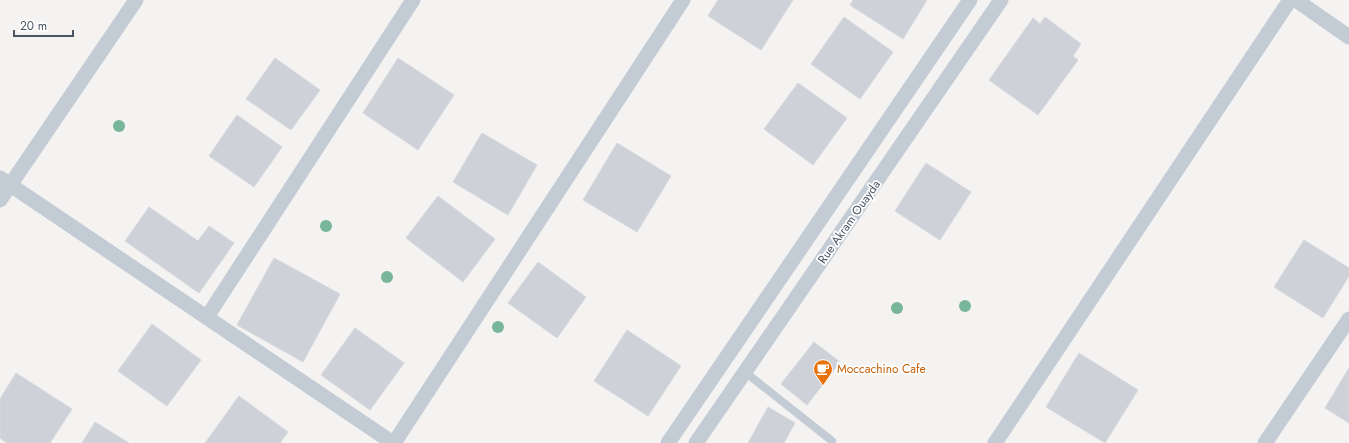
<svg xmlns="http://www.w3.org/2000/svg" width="1349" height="443" font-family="Jost,sans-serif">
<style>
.building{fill:#ced1d7;stroke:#d6d8de}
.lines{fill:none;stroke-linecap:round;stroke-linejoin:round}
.service{stroke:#c3ccd4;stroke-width:8}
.minor{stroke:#c3ccd4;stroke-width:15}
.tree{fill:#79b599}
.labels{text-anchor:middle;stroke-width:3.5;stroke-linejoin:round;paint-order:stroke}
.street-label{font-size:12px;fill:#495461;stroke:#fff}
.food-label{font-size:12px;fill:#c56008;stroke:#fff;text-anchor:start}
</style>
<rect width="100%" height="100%" fill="#f5f2f2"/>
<g class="building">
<path d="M 718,0 L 793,0 L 761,50 L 708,16 Z"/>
<path d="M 853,0 L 927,0 L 903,39 L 850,5 Z"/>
<path d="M 844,17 L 893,52 L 860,99 L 811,64 Z"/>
<path d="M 1045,17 L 1081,44 L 1073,56 L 1078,60 L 1038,115 L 989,80 L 1033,18 L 1040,24 Z"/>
<path d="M 275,58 L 320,90 L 291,130 L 246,99 Z"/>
<path d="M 398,58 L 454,95 L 418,150 L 363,113 Z"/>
<path d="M 798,83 L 847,118 L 813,165 L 764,129 Z"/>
<path d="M 237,115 L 282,147 L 254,187 L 209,156 Z"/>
<path d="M 482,133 L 537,165 L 508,215 L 453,182 Z"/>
<path d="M 617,143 L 671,176 L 637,232 L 583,200 Z"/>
<path d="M 926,163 L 971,192 L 940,240 L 895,211 Z"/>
<path d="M 438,196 L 495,239 L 463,282 L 406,238 Z"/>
<path d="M 149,207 L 198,241 L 209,226 L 234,243 L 199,293 L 125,241 Z"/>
<path d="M 1304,240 L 1349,268 L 1349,276 L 1323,318 L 1274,287 Z"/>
<path d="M 274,258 L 340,294 L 303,362 L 237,325 Z"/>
<path d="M 538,262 L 586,297 L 557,338 L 508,303 Z"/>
<path d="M 152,324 L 201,360 L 167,406 L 118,371 Z"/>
<path d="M 355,328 L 404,363 L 370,410 L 321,375 Z"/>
<path d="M 627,330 L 681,366 L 648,416 L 594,381 Z"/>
<path d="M 814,342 L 840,362 L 807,405 L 781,384 Z"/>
<path d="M 1079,353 L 1138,390 L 1105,443 L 1046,407 Z"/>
<path d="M 1349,368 L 1349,423 L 1325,408 Z"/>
<path d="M 16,373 L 72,409 L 50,443 L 7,443 L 0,438 L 0,399 Z"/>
<path d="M 239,396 L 288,432 L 280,443 L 205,443 Z"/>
<path d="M 768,407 L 795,423 L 784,443 L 748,443 Z"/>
<path d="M 95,422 L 129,443 L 82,443 Z"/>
</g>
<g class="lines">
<path class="service" d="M 745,372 L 832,441"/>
<g class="minor">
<path d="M 1296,0 L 1349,37"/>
<path d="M 0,178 L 393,443"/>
<path d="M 0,200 L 136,0"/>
<path d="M 207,317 L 413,0"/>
<path d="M 394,443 L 683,0"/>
<path d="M 668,443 L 970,0"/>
<path d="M 696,443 L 1001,0"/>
<path d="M 995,443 L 1290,0"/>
<path d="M 1265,443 L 1349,319"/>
</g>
</g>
<g class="tree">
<circle cx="119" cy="126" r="6"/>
<circle cx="326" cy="226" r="6"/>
<circle cx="387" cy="277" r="6"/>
<circle cx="965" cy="306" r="6"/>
<circle cx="897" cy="308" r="6"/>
<circle cx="498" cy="327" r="6"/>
</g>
<defs>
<g id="cafe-pin" transform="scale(1)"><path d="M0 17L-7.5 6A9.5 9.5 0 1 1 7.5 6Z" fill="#e8710a" stroke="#fff"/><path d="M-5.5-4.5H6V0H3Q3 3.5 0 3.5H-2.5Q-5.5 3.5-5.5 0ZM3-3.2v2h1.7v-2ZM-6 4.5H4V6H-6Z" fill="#fff"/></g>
</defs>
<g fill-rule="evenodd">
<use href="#cafe-pin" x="823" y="369"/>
</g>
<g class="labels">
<g class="street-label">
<text transform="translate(849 222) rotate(-55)" y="4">Rue Akram Ouayda</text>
</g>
<g class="food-label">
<text x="837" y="373">Moccachino Cafe</text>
</g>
</g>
<path d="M14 30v6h59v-6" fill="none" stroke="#495461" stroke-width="2"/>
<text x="20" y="30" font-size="12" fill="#495461" stroke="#ffffff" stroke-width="3" paint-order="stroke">20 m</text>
</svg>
